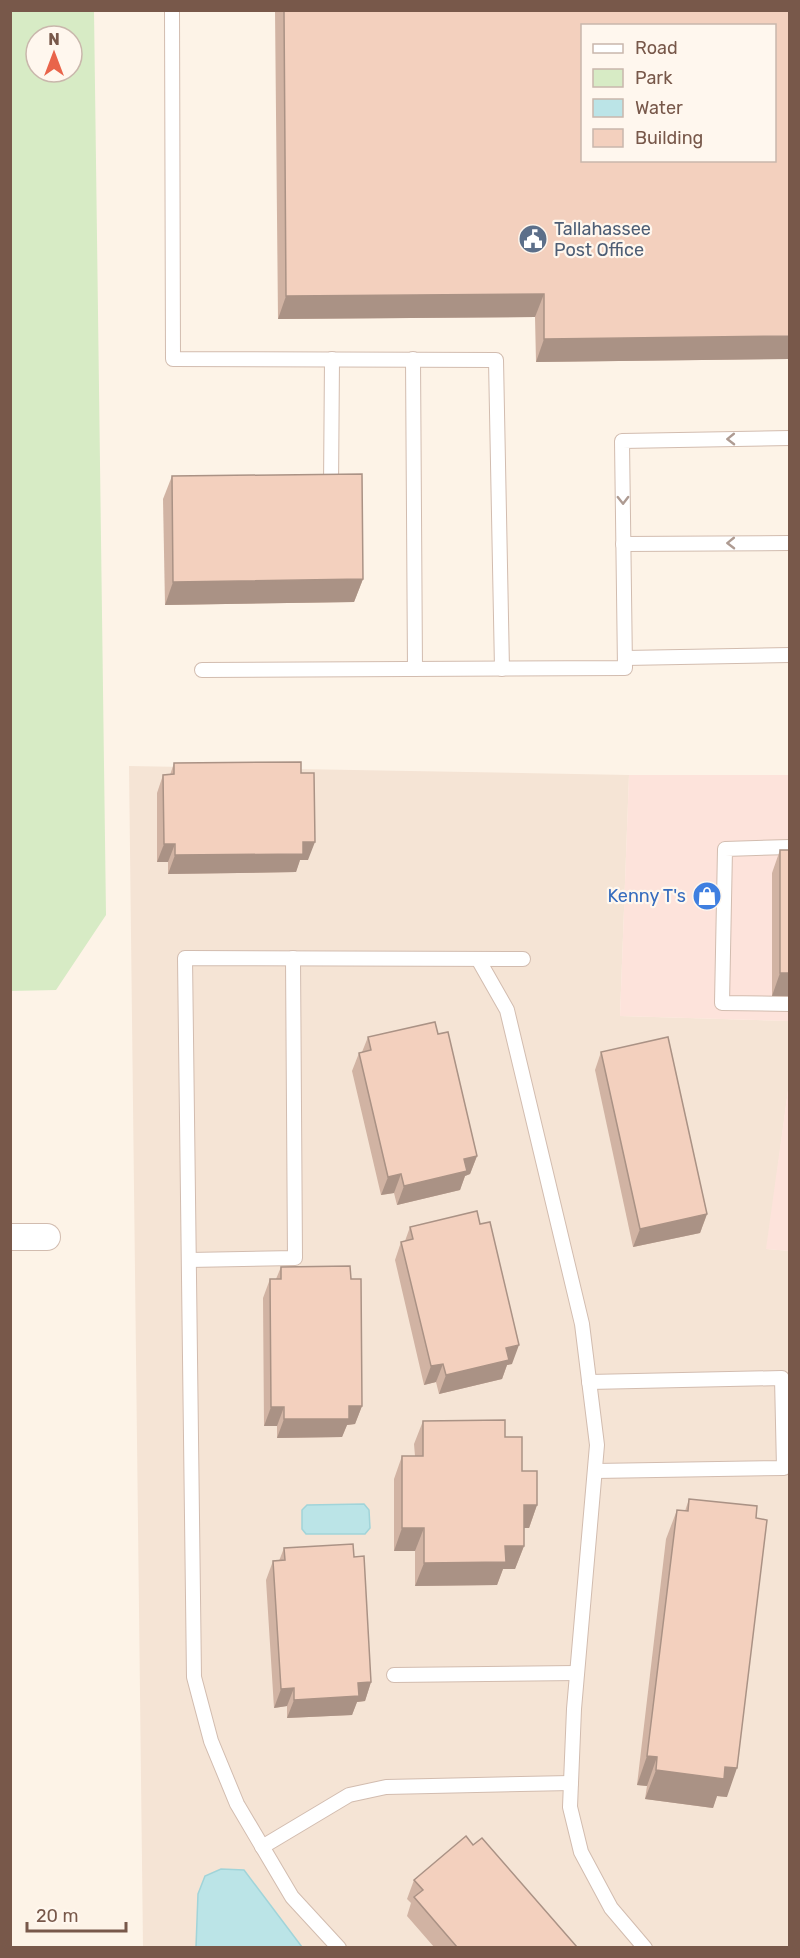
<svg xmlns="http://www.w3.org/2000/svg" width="800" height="1958" font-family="Rubik,sans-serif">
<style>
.residential{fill:#f5e4d5}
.commercial{fill:#fde3db}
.green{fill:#d7ebc5;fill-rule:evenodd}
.water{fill:#bbe4e7;stroke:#a1d4d9;stroke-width:1.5}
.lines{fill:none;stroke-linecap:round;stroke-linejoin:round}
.service-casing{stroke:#d2bcaf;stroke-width:16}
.minor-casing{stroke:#d2bcaf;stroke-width:28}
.service{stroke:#fff;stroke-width:14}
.minor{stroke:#fff;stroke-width:26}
.wall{fill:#d1b3a3}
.shaded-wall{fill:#aa9285}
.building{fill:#f3d0be;stroke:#aa9285;stroke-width:1.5;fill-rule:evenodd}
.oneway{stroke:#ae9b92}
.labels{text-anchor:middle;stroke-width:4.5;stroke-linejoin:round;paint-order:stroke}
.service-label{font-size:18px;fill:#4e5e75;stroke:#fff7ee;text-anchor:start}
.shop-label{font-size:18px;fill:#366cbe;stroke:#fff7ee;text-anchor:end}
</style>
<rect width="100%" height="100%" fill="#fdf3e7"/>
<path class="residential" d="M 129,766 L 629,775 L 620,1016 L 789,1021 L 789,1083 L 767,1249 L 790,1251 L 789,1947 L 143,1947 Z"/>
<g class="commercial">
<path d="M 629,775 L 789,775 L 789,1021 L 620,1016 Z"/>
<path d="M 789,1083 L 790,1251 L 789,1251 L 766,1249 Z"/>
</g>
<path class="green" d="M 10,11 L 94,11 L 106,915 L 56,990 L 11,991 ZM 36,36 L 72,36 L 72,72 L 36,72 Z"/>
<g class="water">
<path d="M 364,1504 L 369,1510 L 370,1528 L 365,1534 L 306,1534 L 302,1529 L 302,1510 L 307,1505 Z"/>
<path d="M 221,1869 L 244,1870 L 302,1947 L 196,1947 L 198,1894 L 205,1876 Z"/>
</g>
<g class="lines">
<g class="service-casing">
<g id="service">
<path d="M 172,10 L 173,359 L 496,360 L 502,669"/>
<path d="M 413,359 L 415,669"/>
<path d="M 331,487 L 332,359"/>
<path d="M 623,544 L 790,543"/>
<path d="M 625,658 L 790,655"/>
<path d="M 202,670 L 625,668 L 622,441 L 790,438"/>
<path d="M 790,847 L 725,849 L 722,1003 L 790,1004"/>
<path d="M 478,959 L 507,1010 L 582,1324 L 597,1445 L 574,1709 L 570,1807 L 581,1852 L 611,1908 L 645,1948"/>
<path d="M 189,1260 L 295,1258 L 293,958"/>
<path d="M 589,1382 L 782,1378 L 784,1468 L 595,1471"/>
<path d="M 394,1675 L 577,1673"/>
<path d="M 262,1847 L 349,1795 L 386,1787 L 571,1783"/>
<path d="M 339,1948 L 292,1897 L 237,1804 L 211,1741 L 194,1677 L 185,958 L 523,959"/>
</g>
</g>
<g class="minor-casing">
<path id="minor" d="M 10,1237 L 47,1237"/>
</g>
<use href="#service" class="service"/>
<use href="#minor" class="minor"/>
</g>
<g class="wall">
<path d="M 275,10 L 789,10 L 789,359 L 536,362 L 535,317 L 278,319 Z"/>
<path d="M 172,476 L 363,579 L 354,602 L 165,605 L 163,499 Z"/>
<path d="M 174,763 L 301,773 L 308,860 L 300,860 L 296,872 L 168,874 L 168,862 L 157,862 L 157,793 L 163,775 L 170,775 Z"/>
<path d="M 780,850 L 789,996 L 772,996 L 772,873 Z"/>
<path d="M 438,1034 L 477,1156 L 470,1174 L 465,1176 L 460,1190 L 397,1205 L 394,1193 L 381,1195 L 352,1071 L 359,1053 L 362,1052 L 368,1037 Z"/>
<path d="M 601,1052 L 707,1214 L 700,1233 L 633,1247 L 595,1070 Z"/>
<path d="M 410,1227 L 512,1364 L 507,1365 L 502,1379 L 439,1394 L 436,1382 L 424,1385 L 395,1260 L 401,1242 L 405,1241 Z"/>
<path d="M 281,1267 L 351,1279 L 362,1406 L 355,1424 L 347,1425 L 342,1437 L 277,1438 L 277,1426 L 264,1426 L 263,1298 L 270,1279 L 276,1279 Z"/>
<path d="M 423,1421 L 505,1437 L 522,1471 L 537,1505 L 529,1528 L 524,1528 L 524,1546 L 515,1569 L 503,1569 L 497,1585 L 415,1586 L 415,1551 L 394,1551 L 394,1479 L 402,1456 L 415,1456 L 414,1444 Z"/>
<path d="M 689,1499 L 727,1797 L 717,1796 L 713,1808 L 645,1799 L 647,1786 L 637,1785 L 666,1539 L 677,1510 L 685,1511 Z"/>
<path d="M 284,1548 L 354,1557 L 371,1682 L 365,1701 L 357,1702 L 352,1715 L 287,1718 L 287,1706 L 274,1708 L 266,1580 L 273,1561 L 279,1561 Z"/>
<path d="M 473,1845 L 577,1947 L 434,1947 L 407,1916 L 411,1903 L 407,1899 L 414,1880 Z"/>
</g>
<g class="shaded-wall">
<path d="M 544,294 L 535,317 L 278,319 L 286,296 Z"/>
<path d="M 789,336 L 789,359 L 536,362 L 544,339 Z"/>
<path d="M 363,579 L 354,602 L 165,605 L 173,582 Z"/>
<path d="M 303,842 L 315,842 L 308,860 L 300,860 L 296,872 L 168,874 L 175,855 Z"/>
<path d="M 164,844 L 175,844 L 168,862 L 157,862 Z"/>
<path d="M 780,973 L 789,973 L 789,996 L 772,996 Z"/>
<path d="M 477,1156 L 470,1174 L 465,1176 L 460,1190 L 397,1205 L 404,1186 L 464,1159 Z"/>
<path d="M 401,1174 L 394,1193 L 381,1195 L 388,1177 Z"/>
<path d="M 707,1214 L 700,1233 L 633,1247 L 640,1229 Z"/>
<path d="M 519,1345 L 512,1364 L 507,1365 L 502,1379 L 439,1394 L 446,1375 L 506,1348 Z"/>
<path d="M 443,1364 L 436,1382 L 424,1385 L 431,1366 Z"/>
<path d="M 349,1406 L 362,1406 L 355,1424 L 347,1425 L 342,1437 L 277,1438 L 284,1419 Z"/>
<path d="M 271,1407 L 284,1407 L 277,1426 L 264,1426 Z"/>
<path d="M 524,1505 L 537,1505 L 529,1528 L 515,1528 Z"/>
<path d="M 402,1528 L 424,1528 L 415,1551 L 394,1551 Z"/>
<path d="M 505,1546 L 524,1546 L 515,1569 L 503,1569 L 497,1585 L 415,1586 L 424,1563 Z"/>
<path d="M 371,1682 L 365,1701 L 357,1702 L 352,1715 L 287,1718 L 294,1700 L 358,1683 Z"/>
<path d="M 294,1688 L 287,1706 L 274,1708 L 281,1689 Z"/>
<path d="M 647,1756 L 657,1757 L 647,1786 L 637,1785 Z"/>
<path d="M 725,1767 L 737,1768 L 727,1797 L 717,1796 L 713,1808 L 645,1799 L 656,1770 Z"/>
</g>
<g class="building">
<path d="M 284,10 L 789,10 L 789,336 L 544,339 L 544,294 L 286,296 ZM 582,26 L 774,26 L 774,160 L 582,160 Z"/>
<path d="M 362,474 L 363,579 L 173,582 L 172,476 Z"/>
<path d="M 301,762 L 301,773 L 314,773 L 315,842 L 303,842 L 303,854 L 175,855 L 175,844 L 164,844 L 163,775 L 174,774 L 174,763 Z"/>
<rect x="780" y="850" width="9" height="123"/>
<path d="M 435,1022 L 438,1034 L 448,1032 L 477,1156 L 464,1159 L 467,1171 L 404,1186 L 401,1174 L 388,1177 L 359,1053 L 371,1050 L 368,1037 Z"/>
<path d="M 668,1037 L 707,1214 L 640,1229 L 601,1052 Z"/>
<path d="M 477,1211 L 480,1224 L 490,1222 L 519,1345 L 506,1348 L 509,1360 L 446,1375 L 443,1364 L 431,1366 L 401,1242 L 413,1239 L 410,1227 Z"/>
<path d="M 350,1266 L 351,1279 L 361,1279 L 362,1406 L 349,1406 L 349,1419 L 284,1419 L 284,1407 L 271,1407 L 270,1279 L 281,1279 L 281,1267 Z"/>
<path d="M 505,1420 L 505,1437 L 522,1437 L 522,1471 L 537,1471 L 537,1505 L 524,1505 L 524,1546 L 505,1546 L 506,1562 L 424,1563 L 424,1528 L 402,1528 L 402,1456 L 423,1456 L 423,1421 Z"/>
<path d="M 689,1499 L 757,1506 L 756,1518 L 767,1520 L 737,1768 L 725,1767 L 724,1779 L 656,1770 L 657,1757 L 647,1756 L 677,1510 L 688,1511 Z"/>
<path d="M 353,1544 L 354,1557 L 364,1556 L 371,1682 L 358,1683 L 359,1696 L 294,1700 L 294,1688 L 281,1689 L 273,1561 L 285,1560 L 284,1548 Z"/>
<path d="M 466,1836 L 473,1845 L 482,1838 L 577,1947 L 457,1947 L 414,1897 L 423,1890 L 414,1880 Z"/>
</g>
<defs><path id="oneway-chevron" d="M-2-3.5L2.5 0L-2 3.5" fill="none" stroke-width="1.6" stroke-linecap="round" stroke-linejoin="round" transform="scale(1.5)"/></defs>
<g class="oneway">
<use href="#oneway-chevron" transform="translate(731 439) rotate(179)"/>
<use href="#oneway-chevron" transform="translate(623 500) rotate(89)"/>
<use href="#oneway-chevron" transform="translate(731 543) rotate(179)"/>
</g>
<defs>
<g id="civic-disc" transform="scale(1.5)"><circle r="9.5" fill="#5c6f8a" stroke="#fff7ee"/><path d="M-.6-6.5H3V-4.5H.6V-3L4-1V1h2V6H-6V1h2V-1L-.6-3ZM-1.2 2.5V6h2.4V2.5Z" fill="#fff"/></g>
<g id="shop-disc" transform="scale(1.5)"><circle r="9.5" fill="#3f7fe0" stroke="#fff7ee"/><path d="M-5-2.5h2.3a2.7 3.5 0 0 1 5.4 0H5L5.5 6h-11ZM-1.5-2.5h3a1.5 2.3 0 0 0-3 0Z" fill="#fff"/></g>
</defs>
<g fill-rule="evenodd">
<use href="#civic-disc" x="533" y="239"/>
<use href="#shop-disc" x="707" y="896"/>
</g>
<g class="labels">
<g class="service-label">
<text x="554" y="235">Tallahassee<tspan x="554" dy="21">Post Office</tspan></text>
</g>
<g class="shop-label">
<text x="686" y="902">Kenny T's</text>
</g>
</g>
<rect width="800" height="1958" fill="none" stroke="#78584a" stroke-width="24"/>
<rect x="581" y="24" width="195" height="138" fill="#fff7ee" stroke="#c9b7ac" stroke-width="1.5"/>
<rect x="593" y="44" width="30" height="9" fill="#ffffff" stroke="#c9b7ac" stroke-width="1.5"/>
<text x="635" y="54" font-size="18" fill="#78584a">Road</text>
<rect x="593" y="69" width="30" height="18" fill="#d7ebc5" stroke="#c9b7ac" stroke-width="1.5"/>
<text x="635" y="84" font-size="18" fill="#78584a">Park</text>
<rect x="593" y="99" width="30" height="18" fill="#bbe4e7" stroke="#c9b7ac" stroke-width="1.5"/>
<text x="635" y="114" font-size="18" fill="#78584a">Water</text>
<rect x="593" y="129" width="30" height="18" fill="#f3d0be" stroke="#c9b7ac" stroke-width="1.5"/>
<text x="635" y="144" font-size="18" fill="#78584a">Building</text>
<g transform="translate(54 54)"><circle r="28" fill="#fff7ee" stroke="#c9b7ac" stroke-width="1.5"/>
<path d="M0-4.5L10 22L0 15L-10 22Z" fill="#e9644a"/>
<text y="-9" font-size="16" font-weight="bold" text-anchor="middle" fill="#78584a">N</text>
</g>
<path d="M27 1922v9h99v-9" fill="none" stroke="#78584a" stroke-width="3"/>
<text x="36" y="1922" font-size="18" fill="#78584a" stroke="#fff7ee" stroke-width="4.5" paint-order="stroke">20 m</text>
</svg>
